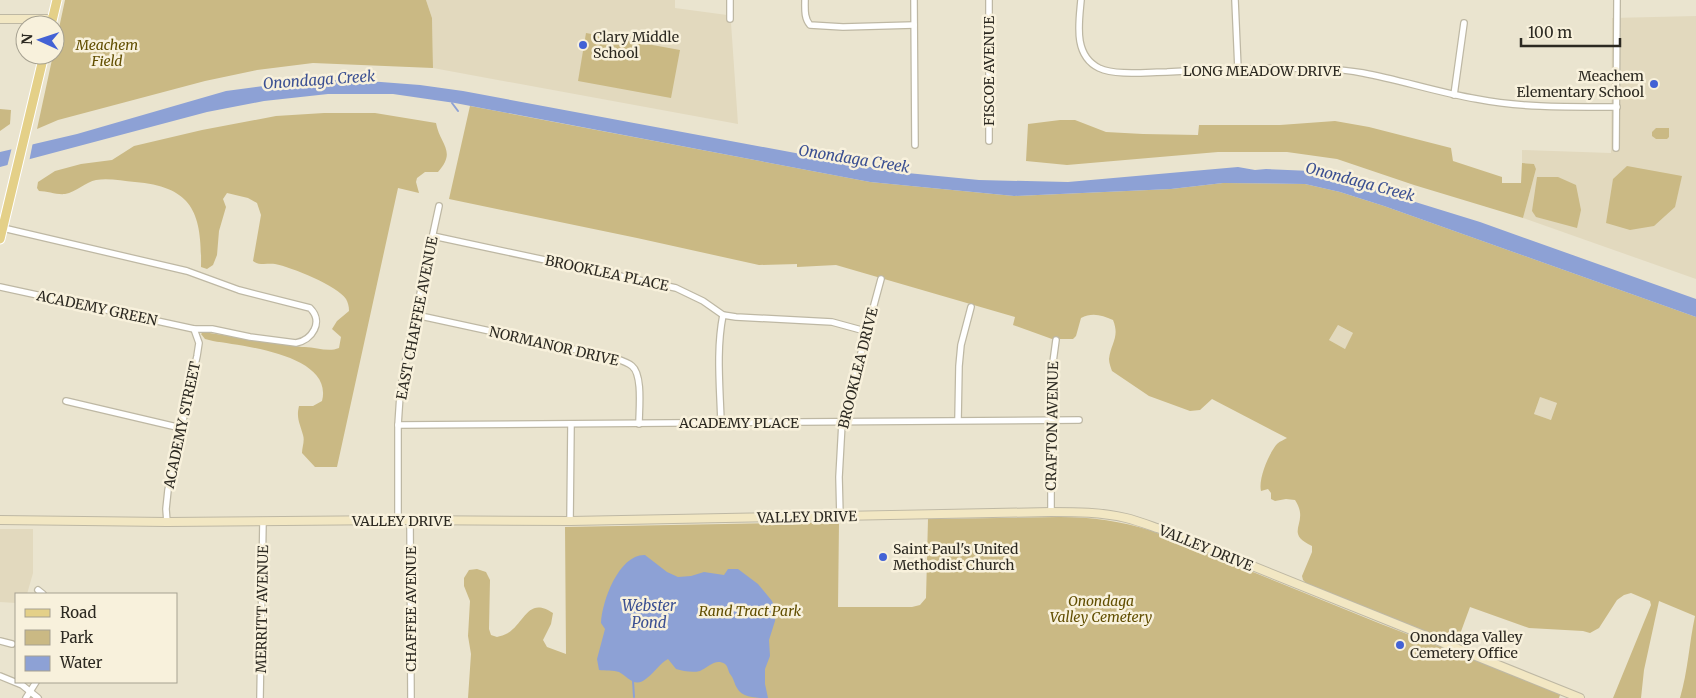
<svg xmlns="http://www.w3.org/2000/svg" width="1696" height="698" font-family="Merriweather,serif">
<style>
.built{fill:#e2d9be}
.green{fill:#cab984;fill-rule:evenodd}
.water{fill:#8da1d5}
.pier{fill:#eae4cf}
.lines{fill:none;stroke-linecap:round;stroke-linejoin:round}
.stream{stroke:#8da1d5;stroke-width:2}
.street-casing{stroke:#beb8a4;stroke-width:8}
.secondary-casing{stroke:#beb8a4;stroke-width:10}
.primary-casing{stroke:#fff;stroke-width:11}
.street{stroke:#fff;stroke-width:5.5}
.secondary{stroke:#f2e7c3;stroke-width:8}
.primary{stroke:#e4d088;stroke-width:9}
.poi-dot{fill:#4362d5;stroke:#f8f1dc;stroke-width:2}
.labels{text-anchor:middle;stroke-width:5;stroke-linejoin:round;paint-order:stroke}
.poi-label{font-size:14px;fill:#2c2921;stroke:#f8f1dc;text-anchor:start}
.park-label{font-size:14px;font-style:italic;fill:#614e00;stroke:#f8f1dc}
.street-label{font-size:14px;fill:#2c2921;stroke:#f8f1dc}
.water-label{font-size:15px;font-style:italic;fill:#3b5092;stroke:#f8f1dc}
</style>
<rect width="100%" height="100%" fill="#eae4cf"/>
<g class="built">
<path d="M 426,0 L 675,0 L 675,8 L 727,15 L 731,23 L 738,124 L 433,68 L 432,18 Z"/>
<path d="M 1696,16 L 1696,279 L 1523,218 L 1536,169 L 1534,164 L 1522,163 L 1522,150 L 1611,153 L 1612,18 Z"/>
<path d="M 1338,325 L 1354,334 L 1345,349 L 1329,340 Z"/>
<path d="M 1540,397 L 1557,403 L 1551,420 L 1534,414 Z"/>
<path d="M 0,529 L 33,529 L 33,573 L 27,594 L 16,594 L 16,603 L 0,602 Z"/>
</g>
<g class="green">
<path d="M 65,0 L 426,0 L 432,18 L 433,68 L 313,63 L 257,70 L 205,81 L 58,120 L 37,129 L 53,55 L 55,55 L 55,47 Z"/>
<path d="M 586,33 L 680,50 L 671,98 L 578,81 Z"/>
<path d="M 470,106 L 870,182 L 1014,196 L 1171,189 L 1223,183 L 1305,184 L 1340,192 L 1384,206 L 1696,317 L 1696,698 L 1680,698 C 1688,671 1689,644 1695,616 L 1659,601 L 1644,670 L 1641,698 L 1613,698 L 1651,605 L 1650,601 L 1631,593 L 1624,595 L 1617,600 L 1599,628 L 1590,633 L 1583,631 L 1529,628 L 1470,607 L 1456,645 L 1308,585 L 1303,580 L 1302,576 L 1312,552 L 1312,546 C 1282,532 1311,524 1295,500 L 1286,499 L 1275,501 L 1271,499 L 1271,493 L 1268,489 L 1261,491 C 1258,479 1269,453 1277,444 C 1280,441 1284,440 1287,438 L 1212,399 L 1200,410 L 1190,411 L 1149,396 L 1112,371 C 1111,368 1109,363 1109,359 C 1111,343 1120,337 1113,320 C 1102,315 1092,312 1081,318 L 1076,336 L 1073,339 L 1052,339 L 1013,325 L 1015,317 L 836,265 L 797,267 L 797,264 L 759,265 L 637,238 L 449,199 ZM 1338,325 L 1353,333 L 1345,349 L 1329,340 ZM 1540,397 L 1557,403 L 1551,420 L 1534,414 Z"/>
<path d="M 0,109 L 11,110 L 10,124 L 0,131 Z"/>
<path d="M 324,113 L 375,113 L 436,123 C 440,145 457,151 438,172 L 425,172 L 417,178 L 416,182 L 419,193 L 398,188 L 337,467 L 315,467 L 302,453 C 302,447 305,441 303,435 C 300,424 296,418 299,406 L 313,406 L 322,401 C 334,355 243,346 213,341 L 205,339 L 201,334 L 203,332 L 302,347 C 315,346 327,353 339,348 L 341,337 L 332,329 L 337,321 L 349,311 C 349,306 348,303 346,299 C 338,286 291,267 275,264 C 267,263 260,266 253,261 L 261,215 L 257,203 L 248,198 L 227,193 L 223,199 L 226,207 L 219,231 L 217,255 L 213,265 L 207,269 L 201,267 C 202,213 193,187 135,182 C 122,181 109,178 96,180 C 86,182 76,192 65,194 C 57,195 47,191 39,191 L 37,188 L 38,182 L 55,171 L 81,164 L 112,160 L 134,146 L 202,130 L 276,116 Z"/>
<path d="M 1060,120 L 1075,120 L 1106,132 L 1143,134 L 1198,135 L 1199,125 L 1280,125 L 1335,121 L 1369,127 L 1451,148 L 1453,161 L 1502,177 L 1502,183 L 1521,183 L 1522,163 L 1534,164 L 1536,169 L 1523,218 L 1414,185 L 1337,159 L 1287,152 L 1218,152 L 1067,165 L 1026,161 L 1028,124 Z"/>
<path d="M 1656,128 L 1669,128 L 1669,137 L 1667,139 L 1656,139 L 1652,136 L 1652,132 Z"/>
<path d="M 1627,166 L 1682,176 L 1675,207 L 1654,226 L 1630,230 L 1606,223 L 1613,179 Z"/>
<path d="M 1537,177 L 1558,177 L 1576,185 L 1581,210 L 1577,228 L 1536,217 L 1532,211 Z"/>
<path d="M 1060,517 C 1092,517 1121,521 1152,531 L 1381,624 L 1542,686 L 1560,695 L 1559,698 L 468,698 L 471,654 L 468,636 L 470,601 L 464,586 L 464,578 L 469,570 L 477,569 L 486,572 L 490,580 L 489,629 L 491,635 L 497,637 C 500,636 505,635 508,633 C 525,622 528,596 553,613 L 551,624 L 543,640 L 547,647 L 566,654 L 565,527 L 839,522 L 838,607 L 912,607 L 920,605 L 926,598 L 928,519 Z"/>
</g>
<g class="water">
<path d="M 321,80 L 355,80 L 420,85 L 463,91 L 897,172 L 979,180 L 1068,182 L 1238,167 L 1255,170 L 1266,169 L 1311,171 L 1344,180 L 1480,222 L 1696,299 L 1696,317 L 1384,206 L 1340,192 L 1305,184 L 1223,183 L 1171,189 L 1014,196 L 870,182 L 455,103 L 393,94 L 328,94 L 264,101 L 207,112 L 0,167 L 0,152 L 77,134 L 226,91 L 286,83 Z"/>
<path d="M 645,555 L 667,572 L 678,577 L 691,576 L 704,572 L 724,575 L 728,569 L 738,569 L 758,584 L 772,601 L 776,611 L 775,621 L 769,640 L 770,656 L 765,669 L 765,684 L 768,698 C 757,698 742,698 737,688 C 734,683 734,679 730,674 C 728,671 728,666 725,664 C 715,658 708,668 700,671 C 692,673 683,671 676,669 L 668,659 C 659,664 655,672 647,678 C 635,689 628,677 619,672 C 614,670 605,671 599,670 L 597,659 L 605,629 L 601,623 C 602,601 619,554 645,555 Z"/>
</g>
<path class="pier" d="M 33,142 L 29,162 L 7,167 L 12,147 Z"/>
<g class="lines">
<g class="stream">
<path d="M 452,103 L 458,111"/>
<path d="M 633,681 L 634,697"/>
</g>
<g class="street-casing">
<g id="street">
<path d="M 805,0 C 805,9 804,18 810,25 L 843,27 L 914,25"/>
<path d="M 914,0 L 915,145"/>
<path d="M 989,0 L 989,141"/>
<path d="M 1081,0 C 1079,23 1073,55 1099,68 C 1116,76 1148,72 1167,72 C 1204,70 1242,69 1280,68 C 1308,68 1336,68 1363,73 C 1401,80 1439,93 1477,99 C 1523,108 1570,107 1617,107"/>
<path d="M 1235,0 L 1238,69"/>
<path d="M 730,19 L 730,0"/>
<path d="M 1454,95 L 1464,23"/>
<path d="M 1616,148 L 1617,0"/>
<path d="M 433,236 L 676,288 L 703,301 L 723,315 L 736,317 L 832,322 L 865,331"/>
<path d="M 0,287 L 194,329 L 212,329 L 250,337 L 296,343 C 312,340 324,322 310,308 L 239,290 L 187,271 L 3,228"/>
<path d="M 416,315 L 614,358 C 620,360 627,362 632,366 C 643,375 639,410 639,424"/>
<path d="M 66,401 L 181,428"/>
<path d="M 958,420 L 959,366 L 961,345 L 971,307"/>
<path d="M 721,423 C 720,387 716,350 723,315"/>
<path d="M 398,425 L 1079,420"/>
<path d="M 1051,512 L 1051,377 L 1056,340"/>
<path d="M 840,517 L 839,477 L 842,423 L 881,279"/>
<path d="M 398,520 L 398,425 L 400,395 L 404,368 L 439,206"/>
<path d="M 410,520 L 411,698"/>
<path d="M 570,521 L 571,425"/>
<path d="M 167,522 L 166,509 L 168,490 L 197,356 L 199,343 L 194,329"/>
<path d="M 38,590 L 43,594"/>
<path d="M 0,641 L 12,644"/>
<path d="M 0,676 L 22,685 L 38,698"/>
<path d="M 26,698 L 36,682"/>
<path d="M 260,698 L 263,521"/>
</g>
</g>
<g class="secondary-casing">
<g id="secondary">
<path d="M 0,19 L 52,19"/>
<path d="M 0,520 L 167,522 L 398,520 L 570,521 L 1051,512 C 1076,512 1101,512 1126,518 C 1138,521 1151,526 1163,530 L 1580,698"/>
</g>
</g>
<g class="primary-casing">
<g id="primary">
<path d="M 51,25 L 57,0"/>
<path d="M 0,239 L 44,55"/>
</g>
</g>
<use href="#street" class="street"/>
<use href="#secondary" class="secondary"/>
<use href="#primary" class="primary"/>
</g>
<g class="poi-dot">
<circle cx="583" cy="45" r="5"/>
<circle cx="1654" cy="84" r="5"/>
<circle cx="883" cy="557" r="5"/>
<circle cx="1400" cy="645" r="5"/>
</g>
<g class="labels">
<g class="poi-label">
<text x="593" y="42">Clary Middle<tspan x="593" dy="16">School</tspan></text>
<text x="1644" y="81" text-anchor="end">Meachem<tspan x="1644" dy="16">Elementary School</tspan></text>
<text x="893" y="554">Saint Paul's United<tspan x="893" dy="16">Methodist Church</tspan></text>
<text x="1410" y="642">Onondaga Valley<tspan x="1410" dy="16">Cemetery Office</tspan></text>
</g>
<g class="park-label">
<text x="107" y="50">Meachem<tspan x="107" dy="16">Field</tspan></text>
<text x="1101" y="606">Onondaga<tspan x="1101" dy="16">Valley Cemetery</tspan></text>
<text x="750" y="616">Rand Tract Park</text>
</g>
<g class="street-label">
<text transform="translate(989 71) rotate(-90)" y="5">FISCOE AVENUE</text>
<text x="1262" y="76">LONG MEADOW DRIVE</text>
<text transform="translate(607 273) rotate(12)" y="5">BROOKLEA PLACE</text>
<text transform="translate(97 308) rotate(12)" y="5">ACADEMY GREEN</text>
<text transform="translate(417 318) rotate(-79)" y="5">EAST CHAFFEE AVENUE</text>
<text transform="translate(554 346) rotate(13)" y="5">NORMANOR DRIVE</text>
<text transform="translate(858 368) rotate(-76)" y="5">BROOKLEA DRIVE</text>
<text x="739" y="428">ACADEMY PLACE</text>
<text transform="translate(182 425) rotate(-78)" y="5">ACADEMY STREET</text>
<text transform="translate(1052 426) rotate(-89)" y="5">CRAFTON AVENUE</text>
<text transform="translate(807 517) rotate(-1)" y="5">VALLEY DRIVE</text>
<text x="402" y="526">VALLEY DRIVE</text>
<text transform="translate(1206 548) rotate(22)" y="5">VALLEY DRIVE</text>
<text transform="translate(262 609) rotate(-89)" y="5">MERRITT AVENUE</text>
<text transform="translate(411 609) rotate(-90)" y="5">CHAFFEE AVENUE</text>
</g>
<g class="water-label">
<text transform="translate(319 80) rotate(-4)" y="5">Onondaga Creek</text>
<text transform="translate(854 159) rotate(9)" y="5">Onondaga Creek</text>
<text transform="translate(1360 182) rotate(15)" y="5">Onondaga Creek</text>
<text x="649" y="611">Webster<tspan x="649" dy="17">Pond</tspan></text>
</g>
</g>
<rect x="15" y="593" width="162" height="90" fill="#f8f1dc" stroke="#a6a191"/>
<rect x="25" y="609" width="25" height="8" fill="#e4d088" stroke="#a6a191"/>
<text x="60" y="618" font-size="15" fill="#2c2921">Road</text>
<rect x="25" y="630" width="25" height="15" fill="#cab984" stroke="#a6a191"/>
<text x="60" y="643" font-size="15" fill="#2c2921">Park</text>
<rect x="25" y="656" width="25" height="15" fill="#8da1d5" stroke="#a6a191"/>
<text x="60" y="668" font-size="15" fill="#2c2921">Water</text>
<g transform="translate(40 40) rotate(273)"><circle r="24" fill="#f8f1dc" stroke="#a6a191"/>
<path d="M0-4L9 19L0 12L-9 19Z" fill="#4362d5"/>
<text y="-8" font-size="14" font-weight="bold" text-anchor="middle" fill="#2c2921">N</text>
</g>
<path d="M1521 38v8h99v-8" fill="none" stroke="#2c2921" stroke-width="2.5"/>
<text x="1528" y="38" font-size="15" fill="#2c2921" stroke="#f8f1dc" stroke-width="4" paint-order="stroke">100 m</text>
</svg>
